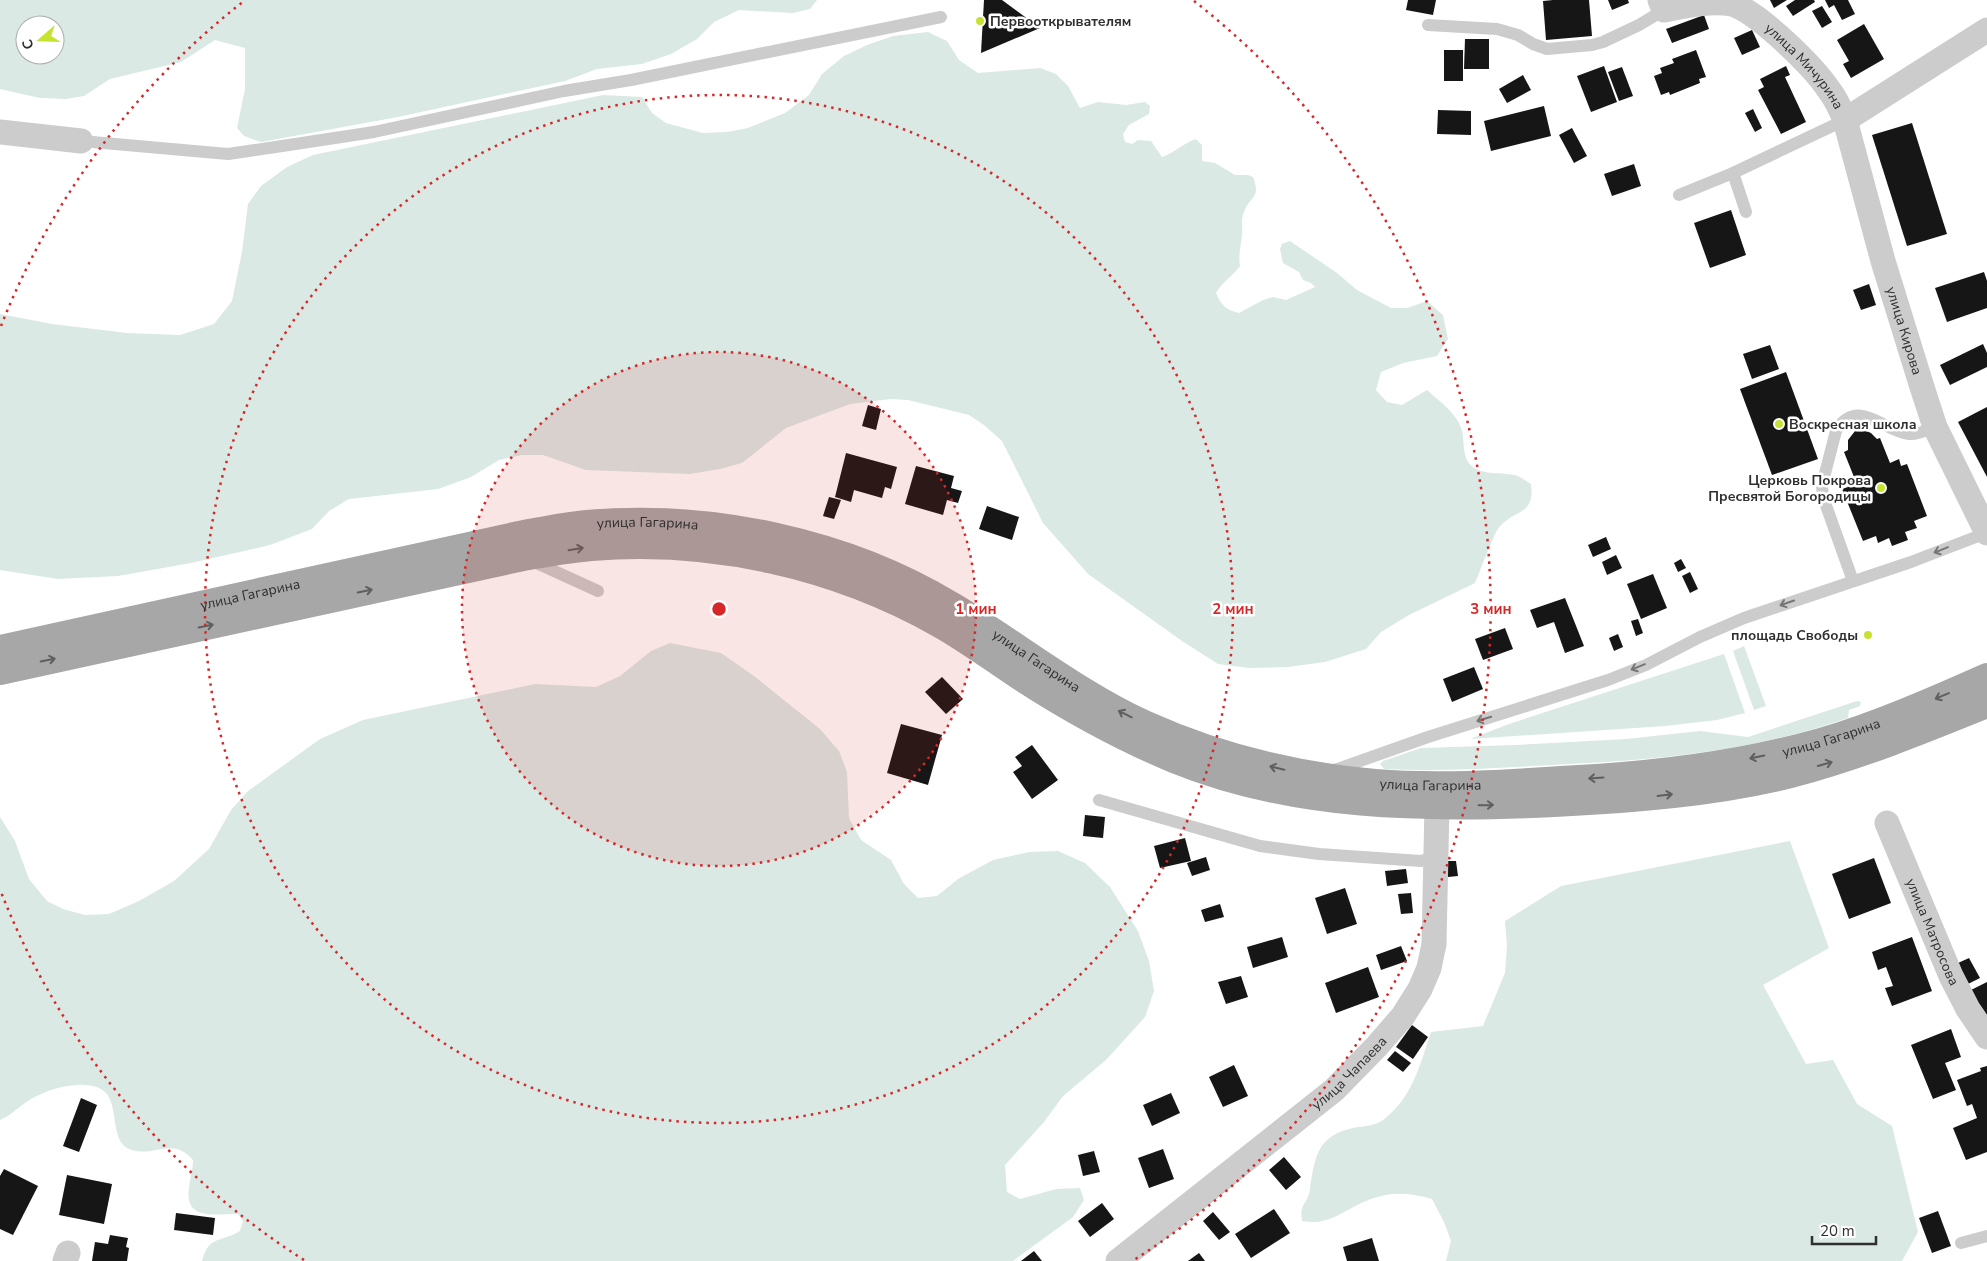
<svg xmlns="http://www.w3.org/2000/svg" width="1987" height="1261" font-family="'Nunito Sans',sans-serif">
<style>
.green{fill:#dae9e4;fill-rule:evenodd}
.building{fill:#161616}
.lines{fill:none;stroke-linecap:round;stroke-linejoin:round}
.service{stroke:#ccc;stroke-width:12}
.minor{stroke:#ccc;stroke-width:25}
.primary{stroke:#a7a7a7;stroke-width:28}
.oneway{stroke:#5f5f5f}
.oneway2{stroke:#767676}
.ring{fill:none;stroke:#d62828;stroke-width:2.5;stroke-dasharray:2.5 5}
.poi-dot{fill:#c8e234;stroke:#fff;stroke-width:2}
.labels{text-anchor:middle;stroke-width:5;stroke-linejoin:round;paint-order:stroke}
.poi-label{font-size:14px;font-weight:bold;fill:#2f2f2f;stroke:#fff;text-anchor:start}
.street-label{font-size:14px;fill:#2f2f2f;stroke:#fff}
.centre{fill:#d62828;stroke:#fff;stroke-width:2.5}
.ring-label{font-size:15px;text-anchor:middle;font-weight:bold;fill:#d62828;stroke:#fff;stroke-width:5;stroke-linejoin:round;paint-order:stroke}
</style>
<rect width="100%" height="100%" fill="#fff"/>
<g class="green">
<path d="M 0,0 L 817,0 L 810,9 L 793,13 L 739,10 L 714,22 L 697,39 L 671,54 L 642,64 L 597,69 L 565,81 L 398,117 L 261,142 L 244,136 L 237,128 L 245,89 L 245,48 L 215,40 L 181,62 L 110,79 L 84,96 L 66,99 L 40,98 L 0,89 ZM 25,25 L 55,25 L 55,55 L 25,55 Z"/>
<path d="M 928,32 L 947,41 L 959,60 L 978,73 L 1040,68 L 1056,74 L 1068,86 L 1080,108 L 1098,102 L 1126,105 L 1145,102 L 1150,106 L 1149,114 L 1129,125 L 1123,134 L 1125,142 L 1132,144 L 1138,140 L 1151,141 L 1162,157 C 1175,153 1183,143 1196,139 L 1202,145 L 1202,161 L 1215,163 L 1235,175 L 1248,175 L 1253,177 C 1262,200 1248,196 1243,215 C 1241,221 1243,229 1242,235 C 1241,246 1238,255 1240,266 C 1232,277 1222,282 1216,293 C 1221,305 1226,310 1239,313 L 1263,300 L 1273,297 L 1286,300 L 1315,287 L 1311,283 L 1303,280 L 1299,272 L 1283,263 L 1280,249 L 1282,244 L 1290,241 L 1337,273 L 1357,290 L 1391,308 L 1407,308 L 1427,301 L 1443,315 L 1448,339 L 1437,356 L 1403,363 L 1381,372 L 1376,390 L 1387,402 L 1402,405 L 1427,390 C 1439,401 1458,414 1462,431 C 1465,444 1461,461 1476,469 C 1487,475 1502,472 1514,475 C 1520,476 1526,481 1531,484 C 1535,515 1516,509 1500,526 C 1494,532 1480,572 1475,583 L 1409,615 L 1381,632 L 1366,649 L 1325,662 L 1288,667 L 1249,668 L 1218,664 L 1182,641 L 1088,574 L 1043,523 L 1002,441 L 984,425 L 969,415 L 908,400 L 891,399 L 850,404 L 786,428 L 742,463 L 720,469 L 690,474 L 586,470 L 543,455 L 522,455 L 499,460 L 471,477 L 438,489 L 349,499 L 329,511 L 312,529 L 270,545 L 191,563 L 118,576 L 58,579 L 0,570 L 0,314 L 52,324 L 127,333 L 180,335 L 214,324 L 232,301 L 242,252 L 248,204 L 261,186 L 287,167 L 313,155 L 603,95 L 642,97 L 652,113 L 666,123 L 703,133 L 727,132 L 748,128 L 785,113 L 809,95 L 822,74 L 844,56 L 867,45 L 893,36 Z"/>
<path d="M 670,643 L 721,653 L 754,676 L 820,729 L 839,751 L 847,772 L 849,818 L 861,840 L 891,860 L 904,884 L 918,898 L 937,896 L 958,879 L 993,860 L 1029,852 L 1058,851 L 1085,863 L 1110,887 L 1138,931 L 1149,961 L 1154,991 L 1145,1017 L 1106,1060 L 1063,1096 L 1044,1122 L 1005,1165 L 1007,1192 L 1020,1199 L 1056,1189 L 1080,1188 L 1084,1200 L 1073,1217 L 1013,1261 L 202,1261 C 209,1235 220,1243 240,1231 L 243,1221 L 238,1214 C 215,1214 184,1221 189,1188 C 190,1178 193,1169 193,1160 C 172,1135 153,1159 129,1149 C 108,1140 121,1100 101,1089 C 81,1078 42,1090 25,1103 C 16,1109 10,1116 0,1120 L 0,817 L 15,841 L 29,879 L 47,901 L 63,909 L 85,915 L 109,914 L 139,901 L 174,881 L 209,849 L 231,810 L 248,791 L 320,739 L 363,720 L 535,684 L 596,687 L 620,676 L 651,651 Z"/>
<path d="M 1744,646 L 1766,706 L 1754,710 L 1733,651 Z"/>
<path d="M 1724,654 L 1745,713 L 1717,720 L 1665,726 L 1470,739 L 1509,724 Z"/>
<path d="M 1857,701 L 1861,702 L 1860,706 L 1849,710 L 1848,718 C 1752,752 1652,760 1552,765 C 1496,768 1440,772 1384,769 L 1380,764 L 1383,761 L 1421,748 L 1515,745 L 1626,739 L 1700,731 L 1748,737 Z"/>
<path d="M 1790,841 L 1829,948 L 1763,985 L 1806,1064 L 1833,1060 L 1857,1104 L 1892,1126 L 1918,1232 L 1902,1261 L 1446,1261 L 1451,1241 L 1444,1222 L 1432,1199 C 1411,1193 1392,1191 1371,1199 C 1347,1207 1330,1227 1302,1221 C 1299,1202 1308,1205 1310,1189 C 1315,1154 1318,1134 1358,1127 C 1374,1125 1379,1125 1391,1113 C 1414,1092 1421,1061 1431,1032 L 1483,1026 L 1505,973 L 1507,946 L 1505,921 L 1561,886 Z"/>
</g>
<g class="building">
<path d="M 984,0 L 1002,0 L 1040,28 L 981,53 Z"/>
<path d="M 1408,0 L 1436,0 L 1433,15 L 1406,10 Z"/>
<path d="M 1553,0 L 1589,0 L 1592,36 L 1546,40 L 1543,1 Z"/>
<path d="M 1608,0 L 1628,0 L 1629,3 L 1612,10 Z"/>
<path d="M 1770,0 L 1787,0 L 1774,8 Z"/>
<path d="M 1795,0 L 1814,0 L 1815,2 L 1793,16 L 1786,6 Z"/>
<path d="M 1825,0 L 1848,0 L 1855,14 L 1842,20 L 1834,5 L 1829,8 Z"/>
<path d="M 1822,6 L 1832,22 L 1822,28 L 1812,11 Z"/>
<path d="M 1704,15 L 1709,29 L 1672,43 L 1666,29 Z"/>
<path d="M 1864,24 L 1884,59 L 1851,78 L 1843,64 L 1849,61 L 1837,40 Z"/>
<path d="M 1752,30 L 1760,47 L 1742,55 L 1734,38 Z"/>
<path d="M 1465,39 L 1489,39 L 1489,69 L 1464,69 Z"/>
<rect x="1444" y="50" width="19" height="31"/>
<path d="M 1696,50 L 1706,77 L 1699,79 L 1700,83 L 1670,95 L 1669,92 L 1661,95 L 1654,76 L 1662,73 L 1660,68 L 1674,63 L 1672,59 Z"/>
<path d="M 1604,66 L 1617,102 L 1591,112 L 1577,76 Z"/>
<path d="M 1786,66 L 1790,75 L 1785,77 L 1806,122 L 1781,134 L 1758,90 L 1764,87 L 1760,79 Z"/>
<path d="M 1622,67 L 1633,96 L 1619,101 L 1608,72 Z"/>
<path d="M 1523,75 L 1531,90 L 1507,103 L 1499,89 Z"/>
<path d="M 1544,106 L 1551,136 L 1491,151 L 1484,121 Z"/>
<path d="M 1753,109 L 1762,128 L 1755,132 L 1745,113 Z"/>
<path d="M 1438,110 L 1471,111 L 1471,135 L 1437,134 Z"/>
<path d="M 1912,123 L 1947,234 L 1907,246 L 1872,135 Z"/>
<path d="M 1572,128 L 1587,156 L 1574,163 L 1559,135 Z"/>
<path d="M 1634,164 L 1641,186 L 1612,196 L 1604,174 Z"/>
<path d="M 1731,210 L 1746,255 L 1710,268 L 1694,223 Z"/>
<path d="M 1984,272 L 1987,281 L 1987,308 L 1947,322 L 1935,288 Z"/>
<path d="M 1869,284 L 1876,305 L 1861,310 L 1853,290 Z"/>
<path d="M 1983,344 L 1987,353 L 1987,367 L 1950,385 L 1940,365 Z"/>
<path d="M 1770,345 L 1779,369 L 1752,379 L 1743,354 Z"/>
<path d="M 1786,372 L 1818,459 L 1772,475 L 1740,389 Z"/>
<path d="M 868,405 L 881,409 L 876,430 L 862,426 Z"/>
<path d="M 1987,407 L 1987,477 L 1958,422 Z"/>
<path d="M 1864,430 L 1871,433 L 1877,439 L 1880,438 L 1890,463 L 1899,459 L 1901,466 L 1907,464 L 1927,516 L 1914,521 L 1917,528 L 1905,532 L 1908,540 L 1892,546 L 1889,538 L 1878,543 L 1876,536 L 1863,541 L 1842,489 L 1848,487 L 1845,480 L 1854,477 L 1844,452 L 1848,450 L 1848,440 L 1855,431 Z"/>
<path d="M 846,453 L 897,467 L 891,489 L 885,487 L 882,498 L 854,490 L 851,502 L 835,497 Z"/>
<path d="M 916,466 L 954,476 L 951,488 L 962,491 L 958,503 L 947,500 L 943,515 L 905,504 Z"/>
<path d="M 829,497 L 841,500 L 834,519 L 823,516 Z"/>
<path d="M 987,506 L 1019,517 L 1012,540 L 979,529 Z"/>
<path d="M 1606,537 L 1611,549 L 1593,557 L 1588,545 Z"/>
<path d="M 1616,555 L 1622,568 L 1607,575 L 1602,562 Z"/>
<path d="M 1681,559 L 1686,568 L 1678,572 L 1674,563 Z"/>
<path d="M 1690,572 L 1698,589 L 1690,593 L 1682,576 Z"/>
<path d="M 1653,574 L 1667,608 L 1641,619 L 1627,584 Z"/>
<path d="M 1565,598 L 1584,646 L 1565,653 L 1554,622 L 1537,628 L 1530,610 Z"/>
<path d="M 1638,619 L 1643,633 L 1636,636 L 1631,621 Z"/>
<path d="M 1505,628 L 1513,649 L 1483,660 L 1475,639 Z"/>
<path d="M 1618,634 L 1623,647 L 1614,651 L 1609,638 Z"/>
<path d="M 1474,667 L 1483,689 L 1452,702 L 1443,679 Z"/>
<path d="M 942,677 L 963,699 L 946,714 L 925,692 Z"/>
<path d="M 901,724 L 942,735 L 928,785 L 887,773 Z"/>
<path d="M 1032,745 L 1058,780 L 1032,799 L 1013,772 L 1022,766 L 1015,757 Z"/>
<path d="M 1085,815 L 1105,817 L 1103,838 L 1083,836 Z"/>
<path d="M 1185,838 L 1191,861 L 1160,868 L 1154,846 Z"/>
<path d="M 1206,857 L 1210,870 L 1192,876 L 1187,863 Z"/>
<path d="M 1874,858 L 1891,903 L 1849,919 L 1832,874 Z"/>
<path d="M 1447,861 L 1456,861 L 1458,876 L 1448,877 Z"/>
<path d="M 1406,869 L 1408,883 L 1387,886 L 1385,871 Z"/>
<path d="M 1345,888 L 1357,924 L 1327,934 L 1315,898 Z"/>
<path d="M 1411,893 L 1413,913 L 1401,914 L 1398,894 Z"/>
<path d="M 1220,904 L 1224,917 L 1205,922 L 1201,910 Z"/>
<path d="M 1282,937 L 1288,957 L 1253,968 L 1247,947 Z"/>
<path d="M 1912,937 L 1932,991 L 1892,1006 L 1885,988 L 1893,986 L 1886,967 L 1878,970 L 1872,952 Z"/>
<path d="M 1401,946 L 1407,961 L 1381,970 L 1376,955 Z"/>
<path d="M 1969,958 L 1980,978 L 1968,984 L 1958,963 Z"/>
<path d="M 1368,967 L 1379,997 L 1336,1013 L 1325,983 Z"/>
<path d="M 1241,976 L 1248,997 L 1226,1004 L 1218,982 Z"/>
<path d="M 1987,982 L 1987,1022 L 1971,990 Z"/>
<path d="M 1412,1025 L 1428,1037 L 1413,1059 L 1396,1047 Z"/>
<path d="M 1951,1029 L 1961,1057 L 1945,1063 L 1956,1090 L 1933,1099 L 1911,1045 Z"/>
<path d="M 1395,1051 L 1411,1063 L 1403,1072 L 1387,1060 Z"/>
<path d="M 1234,1065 L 1248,1096 L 1223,1107 L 1209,1077 Z"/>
<path d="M 1987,1066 L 1987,1152 L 1966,1160 L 1953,1128 L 1977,1118 L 1972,1104 L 1967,1106 L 1957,1080 L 1981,1071 L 1980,1068 Z"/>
<path d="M 1171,1093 L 1180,1113 L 1152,1126 L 1143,1105 Z"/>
<path d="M 81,1098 L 97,1105 L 79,1152 L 63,1146 Z"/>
<path d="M 1163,1149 L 1174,1179 L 1149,1188 L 1138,1158 Z"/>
<path d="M 1094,1151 L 1100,1172 L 1083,1176 L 1078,1155 Z"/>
<path d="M 1284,1157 L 1301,1177 L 1286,1190 L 1269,1170 Z"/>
<path d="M 4,1169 L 38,1186 L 13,1235 L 0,1229 L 0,1176 Z"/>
<path d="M 67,1175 L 112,1184 L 104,1224 L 59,1215 Z"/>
<path d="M 1102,1203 L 1114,1219 L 1090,1237 L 1078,1221 Z"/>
<path d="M 1274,1209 L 1290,1233 L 1251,1258 L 1235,1234 Z"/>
<path d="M 1938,1211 L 1951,1246 L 1932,1253 L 1919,1218 Z"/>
<path d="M 1213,1212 L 1230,1232 L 1219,1240 L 1203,1221 Z"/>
<path d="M 176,1213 L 215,1218 L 213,1235 L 174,1230 Z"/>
<path d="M 110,1235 L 128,1238 L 126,1247 L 129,1248 L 127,1261 L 92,1261 L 95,1242 L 108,1244 Z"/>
<path d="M 1372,1238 L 1379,1261 L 1347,1261 L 1343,1247 Z"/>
<path d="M 1034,1251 L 1042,1261 L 1021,1261 Z"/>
<path d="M 1199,1253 L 1205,1261 L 1188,1261 Z"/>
</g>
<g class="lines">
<g class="service">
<path d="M 1428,25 L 1497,29 L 1518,35 L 1533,44 L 1547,49 L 1592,45 L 1603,42 L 1639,25 L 1664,10"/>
<path d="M 81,141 L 228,154 L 269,148 L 374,132 L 564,91 L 631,80 L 941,17"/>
<path d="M 1733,173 L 1746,212"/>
<path d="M 1679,195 L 1733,173 L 1845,120"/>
<path d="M 530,560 L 598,591"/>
<path d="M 1853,581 L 1823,497 L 1822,485 L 1836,431 C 1857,396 1883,431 1909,434 C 1918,435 1927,430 1935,427"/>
<path d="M 1329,772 L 1428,737 L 1608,680 L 1646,665 L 1700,637 L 1744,618 L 1911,562 L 1986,533"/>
<path d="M 1099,800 L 1260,846 L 1319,854 L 1421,861 L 1428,859 L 1437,852"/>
<path d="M 1961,1243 L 1987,1236"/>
</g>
<g class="minor">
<path id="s1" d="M 1660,0 L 1664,10 C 1685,6 1711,0 1732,4 C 1759,13 1813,66 1829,90 C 1836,99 1841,110 1845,120 L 1987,30"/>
<path id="s2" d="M 1845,120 L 1883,261 L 1922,387 L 1935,427 L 1987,533"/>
<path d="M 0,132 L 81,141"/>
<path id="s3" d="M 1887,823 L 1951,976 L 1968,1009 L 1987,1037"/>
<path d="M 65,1261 L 68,1253"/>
<path id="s4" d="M 1118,1261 L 1334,1090 L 1377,1046 L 1403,1016 L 1420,989 L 1429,968 L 1434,944 L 1437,806"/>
</g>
<g class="primary">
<path id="s5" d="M 0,649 L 519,535 C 541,531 564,526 587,524 C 710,513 847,542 952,606 C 1016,644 1075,692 1144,724 C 1217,757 1295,776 1375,783 C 1437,788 1499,784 1561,780 C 1648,776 1736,766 1821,742 C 1878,725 1933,701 1987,677"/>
<path d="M 0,671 L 523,557 C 545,553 569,549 591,547 C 711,537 836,565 940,624 C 967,639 992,658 1018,675 C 1067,707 1119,736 1174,759 C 1294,808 1426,809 1554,803 C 1633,799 1714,793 1791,774 C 1859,756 1923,730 1987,704"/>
</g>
</g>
<defs><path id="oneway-shaft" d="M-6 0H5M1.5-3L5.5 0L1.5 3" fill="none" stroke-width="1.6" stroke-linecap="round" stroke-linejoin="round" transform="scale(1.25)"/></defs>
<g class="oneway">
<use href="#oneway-shaft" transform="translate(576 549) rotate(-9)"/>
<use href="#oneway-shaft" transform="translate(365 591) rotate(-12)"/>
<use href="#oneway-shaft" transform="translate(206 626) rotate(-12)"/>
<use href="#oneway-shaft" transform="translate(48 660) rotate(-12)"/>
<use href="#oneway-shaft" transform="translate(1942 696) rotate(157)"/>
<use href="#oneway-shaft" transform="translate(1125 714) rotate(-153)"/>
<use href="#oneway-shaft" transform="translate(1757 757) rotate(168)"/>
<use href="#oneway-shaft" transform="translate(1825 764) rotate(-16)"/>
<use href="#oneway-shaft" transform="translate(1277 768) rotate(-167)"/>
<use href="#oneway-shaft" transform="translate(1596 778) rotate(176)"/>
<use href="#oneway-shaft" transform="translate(1665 795) rotate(-7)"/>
<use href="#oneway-shaft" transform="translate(1486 805) rotate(-1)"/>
</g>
<g class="oneway2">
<use href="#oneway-shaft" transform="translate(1941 550) rotate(158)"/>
<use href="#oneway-shaft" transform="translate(1787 603) rotate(161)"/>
<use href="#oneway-shaft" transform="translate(1638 667) rotate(158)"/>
<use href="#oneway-shaft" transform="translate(1484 719) rotate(163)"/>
</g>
<circle cx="719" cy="609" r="257" fill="#d62828" fill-opacity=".12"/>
<g class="ring">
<circle cx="719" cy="609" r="257"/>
<circle cx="719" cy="609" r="514"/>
<path d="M304 1260A772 772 0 0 1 1 892M1 326A772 772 0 0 1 244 1M1194 1A772 772 0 0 1 1134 1260"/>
</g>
<g class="poi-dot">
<circle cx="980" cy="21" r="5"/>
<circle cx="1779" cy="424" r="5"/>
<circle cx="1881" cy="488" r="5"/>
<circle cx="1868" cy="635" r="5"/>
</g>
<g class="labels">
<g class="poi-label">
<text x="990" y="26">Первооткрывателям</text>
<text x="1789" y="429">Воскресная школа</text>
<text x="1871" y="485" text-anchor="end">Церковь Покрова<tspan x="1871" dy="16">Пресвятой Богородицы</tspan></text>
<text x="1858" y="640" text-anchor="end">площадь Свободы</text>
</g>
<g class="street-label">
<text dy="5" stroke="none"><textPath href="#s1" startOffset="176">улица Мичурина</textPath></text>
<text dy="5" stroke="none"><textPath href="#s2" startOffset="219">улица Кирова</textPath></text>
<text dy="5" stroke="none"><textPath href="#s5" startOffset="661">улица Гагарина</textPath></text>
<text dy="5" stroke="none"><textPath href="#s5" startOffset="256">улица Гагарина</textPath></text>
<text dy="5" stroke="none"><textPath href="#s5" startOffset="1081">улица Гагарина</textPath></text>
<text dy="5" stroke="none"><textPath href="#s5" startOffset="1906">улица Гагарина</textPath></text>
<text dy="5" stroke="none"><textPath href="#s5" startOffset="1501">улица Гагарина</textPath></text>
<text dy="5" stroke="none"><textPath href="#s3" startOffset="118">улица Матросова</textPath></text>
<text dy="5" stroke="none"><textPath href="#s4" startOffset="298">улица Чапаева</textPath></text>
</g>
</g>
<circle cx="719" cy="609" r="8" class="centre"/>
<g class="ring-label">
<text x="976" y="614">1 мин</text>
<text x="1233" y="614">2 мин</text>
<text x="1491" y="614">3 мин</text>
</g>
<g transform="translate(40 40) rotate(250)"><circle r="24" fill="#ffffff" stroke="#acacac"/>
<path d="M0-4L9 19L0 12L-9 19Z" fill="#c8e234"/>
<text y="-8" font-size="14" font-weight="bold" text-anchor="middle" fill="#2f2f2f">С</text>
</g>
<path d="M1812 1236v8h64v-8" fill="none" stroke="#2f2f2f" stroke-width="2.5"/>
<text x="1820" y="1236" font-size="15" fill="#2f2f2f" stroke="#ffffff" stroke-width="4" paint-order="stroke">20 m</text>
</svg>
